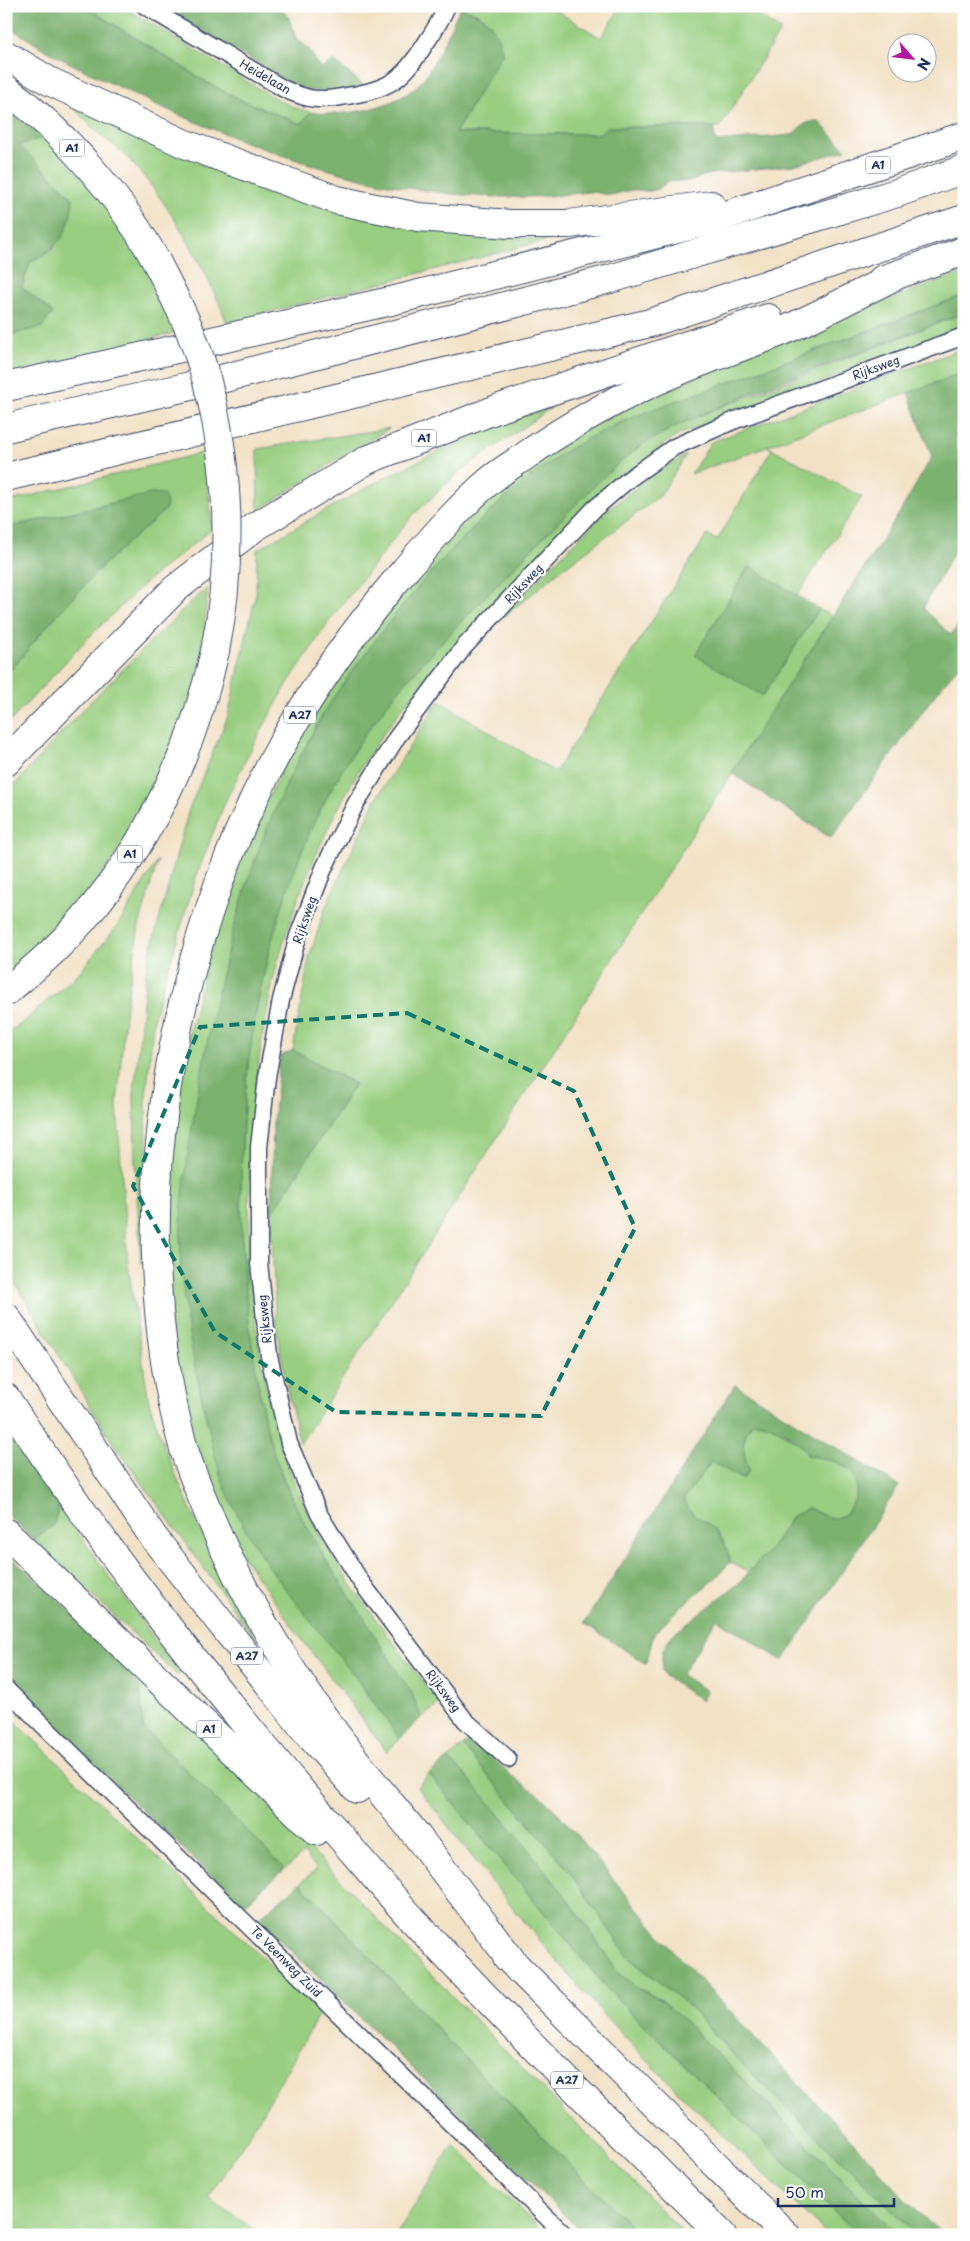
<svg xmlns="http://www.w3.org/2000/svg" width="970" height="2241" font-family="'Playpen Sans',sans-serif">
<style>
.green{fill:#98ce80;stroke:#5a7e6f}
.forest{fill:#7ab16e;stroke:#4a7066}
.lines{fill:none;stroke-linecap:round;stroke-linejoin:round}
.minor-casing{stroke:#3b4a6d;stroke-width:19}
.motorway-casing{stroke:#3b4a6d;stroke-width:30}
.minor{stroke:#fff;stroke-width:16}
.motorway{stroke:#fff;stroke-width:28}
.motorway-bridge-casing{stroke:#3b4a6d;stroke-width:30;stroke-linecap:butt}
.motorway-bridge{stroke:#fff;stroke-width:28}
.marked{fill:none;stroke:#0f766e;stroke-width:4;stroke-dasharray:10 6;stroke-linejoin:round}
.labels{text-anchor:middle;stroke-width:4.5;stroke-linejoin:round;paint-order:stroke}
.shield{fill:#fff;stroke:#5f6d8e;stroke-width:1}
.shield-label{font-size:11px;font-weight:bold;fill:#1b2f5e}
.street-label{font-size:12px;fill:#1b2f5e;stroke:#fff}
</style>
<rect width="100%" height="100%" fill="#fff"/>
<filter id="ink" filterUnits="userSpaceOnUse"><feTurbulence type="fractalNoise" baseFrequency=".02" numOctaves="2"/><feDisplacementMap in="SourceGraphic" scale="10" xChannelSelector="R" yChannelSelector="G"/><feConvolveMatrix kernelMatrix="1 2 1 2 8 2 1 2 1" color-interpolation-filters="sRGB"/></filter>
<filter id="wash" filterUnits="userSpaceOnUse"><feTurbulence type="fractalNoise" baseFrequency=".0096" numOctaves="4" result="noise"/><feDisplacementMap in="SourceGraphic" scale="20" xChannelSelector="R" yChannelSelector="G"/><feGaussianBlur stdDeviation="1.12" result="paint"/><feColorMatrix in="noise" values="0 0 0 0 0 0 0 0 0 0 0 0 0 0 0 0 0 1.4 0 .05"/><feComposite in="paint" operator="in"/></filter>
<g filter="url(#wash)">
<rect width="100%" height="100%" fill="#f2e1c5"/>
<g class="green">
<path d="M 84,6 L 122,6 L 273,97 L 295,108 L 311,112 L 301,124 L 241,100 L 208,83 Z"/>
<path d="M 461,6 L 549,6 L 601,38 L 621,6 L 743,6 L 781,30 L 720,127 L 607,127 L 599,134 L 455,133 L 502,54 C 494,26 490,15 460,8 Z"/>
<path d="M 70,104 L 265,193 L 414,229 L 548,240 L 227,323 C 205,265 165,195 121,151 C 114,144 104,139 97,132 C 88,123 79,114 70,104 Z"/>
<path d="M 45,137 L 125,225 L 177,332 L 6,376 L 6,336 L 30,262 L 53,249 L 73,198 L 19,145 Z"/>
<path d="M 964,272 L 964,295 L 616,424 L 558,457 L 525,481 L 483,518 L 435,568 L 389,622 L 352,671 L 319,720 L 294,769 L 227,957 L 204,1061 L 189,1148 L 181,1230 L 181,1263 L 185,1303 L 202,1401 L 221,1477 L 233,1505 L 267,1563 L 353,1674 L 400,1739 L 387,1752 L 294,1629 L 223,1528 L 201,1480 L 170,1348 L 170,1109 L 227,882 L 323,685 L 520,457 L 770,343 Z"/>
<path d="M 964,313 L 964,329 L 680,434 C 615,476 569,527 516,582 C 457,645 396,705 353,781 C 321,838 294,902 277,965 C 239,1117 236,1328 292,1476 C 324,1560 387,1632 440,1704 L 421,1718 C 412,1692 401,1680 388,1658 C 347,1590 297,1527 273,1450 C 262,1413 256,1375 251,1337 C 226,1157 245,927 342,770 C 359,742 379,713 399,688 C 431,648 470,613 505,577 C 548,533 589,485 638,448 C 660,431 687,421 713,410 Z"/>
<path d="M 964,348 L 964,372 L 767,446 L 862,497 L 797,596 L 749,567 L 763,696 L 819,609 L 833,616 L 300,1444 L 286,1382 L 276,1326 L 271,1215 L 355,1084 L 293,1050 L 309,958 L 325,908 L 376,799 L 439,701 L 555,772 L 707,535 L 717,540 L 772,449 L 767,446 L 691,474 L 711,442 Z"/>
<path d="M 552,407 L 458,473 L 412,516 L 330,620 L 288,683 L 253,745 L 225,802 L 196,877 L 154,1016 L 146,1098 L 149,1263 L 141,1263 L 135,1162 L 134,1093 L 147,964 L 189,809 L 228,716 L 256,593 L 257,550 C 352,494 446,440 552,407 Z"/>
<path d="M 390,428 L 344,455 L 258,511 L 257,449 Z"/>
<path d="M 205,452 L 212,529 L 145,583 L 86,640 L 6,726 L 6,676 L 46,627 L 102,566 L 160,514 L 124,500 L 6,528 L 6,502 Z"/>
<path d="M 686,455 L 660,496 L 557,573 L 486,632 L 601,516 L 647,478 Z"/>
<path d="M 208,588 L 202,651 L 188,716 L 129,837 L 70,918 L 6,978 L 6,794 L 84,708 L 190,603 Z"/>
<path d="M 158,860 L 139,926 L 126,1005 L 117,1105 L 128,1265 L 149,1402 L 163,1444 L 184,1495 L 216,1564 L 258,1643 L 108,1436 L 6,1268 L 6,1032 L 17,1027 L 78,974 L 118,925 Z"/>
<path d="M 753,1422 L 765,1422 L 803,1446 L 807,1455 C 823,1459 843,1460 853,1474 C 863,1488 851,1517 834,1518 C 826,1518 815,1511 808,1508 L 791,1517 L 777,1541 L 749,1573 L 730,1562 C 727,1549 723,1536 712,1527 C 699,1515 691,1518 684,1499 L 711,1461 L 743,1479 L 749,1471 C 742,1449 740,1442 753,1422 Z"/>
<path d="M 59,1506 L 179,1674 L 178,1676 L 33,1539 L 53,1526 Z"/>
<path d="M 139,1675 L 192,1725 L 387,1929 L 685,2235 L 639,2235 L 480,2074 L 300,1883 L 317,1869 L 304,1853 L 285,1869 L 142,1727 Z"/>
<path d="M 6,1713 L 320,2013 L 251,2132 L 208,2198 L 262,2235 L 6,2235 Z"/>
<path d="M 463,1746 L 566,1867 L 629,1958 L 690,2007 L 731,2053 L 918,2235 L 897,2235 L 685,2021 L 663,2001 L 636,1987 L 618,1972 L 570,1902 L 464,1773 L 448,1759 Z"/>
<path d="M 429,1774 L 609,1991 L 859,2235 L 828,2235 C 757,2167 684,2101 617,2029 C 546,1952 482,1869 417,1787 Z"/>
<path d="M 453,2144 L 546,2235 L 396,2235 Z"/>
</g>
<g class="forest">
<path d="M 6,6 L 84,6 L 208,83 L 241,100 L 301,124 L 311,112 C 341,118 394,108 417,86 C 433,71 450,29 460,8 C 485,14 499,28 502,54 L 455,133 L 599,134 L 606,127 L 714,127 L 715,142 L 792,135 C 802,127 805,120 819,122 L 846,150 L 794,165 L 718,173 L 702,176 L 693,181 L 671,181 C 664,184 660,189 651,191 C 645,192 639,189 632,190 C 625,191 618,194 610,195 C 603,195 596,191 588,192 C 400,218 222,140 58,57 C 40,48 24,35 6,26 Z"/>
<path d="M 161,6 L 277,6 L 288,16 L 296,38 L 308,48 L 321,69 L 333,60 L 368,89 L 324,92 L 300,89 Z"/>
<path d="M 6,105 L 45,137 L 19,145 L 73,199 C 69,235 62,244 30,262 L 22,287 L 53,313 L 42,327 L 6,336 Z"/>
<path d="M 964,295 L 964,313 L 764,388 L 678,425 L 640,446 L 608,473 C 566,513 526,555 486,596 C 432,652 380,705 341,772 C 245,936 226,1153 251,1338 C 257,1377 262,1416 274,1454 C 296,1519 334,1572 371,1629 C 384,1651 397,1672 412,1693 L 421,1718 L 400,1739 C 383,1715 367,1692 349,1669 C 303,1610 249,1552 222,1480 C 215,1460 211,1437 206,1416 C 194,1366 184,1316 181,1265 C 178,1212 187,1157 196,1104 C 212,1011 232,916 267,828 C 281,793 299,758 317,725 C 332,697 352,671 371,646 C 424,576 485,508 557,457 C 610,421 672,403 732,381 C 809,353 886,324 964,295 Z"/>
<path d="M 964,372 L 964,411 L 955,429 L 956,449 L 964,455 L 964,547 L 955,550 L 923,608 L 951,635 L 964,617 L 964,663 L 955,670 L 931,700 L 831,838 L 731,773 L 900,512 L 932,457 L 908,393 Z"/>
<path d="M 154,493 L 163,494 C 167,500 168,504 165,510 L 102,566 L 46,627 L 6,676 L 6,528 Z"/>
<path d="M 749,566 L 819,609 L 763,696 L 695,655 Z"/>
<path d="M 293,1050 L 355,1084 L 271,1215 L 273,1122 L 280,1057 Z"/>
<path d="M 735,1385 L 899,1486 L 783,1661 L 717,1619 L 681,1675 L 707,1691 L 701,1701 L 665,1676 L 662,1670 L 662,1652 L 671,1636 L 738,1584 L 777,1541 L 791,1517 L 808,1508 C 815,1511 826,1518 833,1518 C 852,1519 864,1486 852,1473 C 841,1460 823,1459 807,1455 C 801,1439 770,1422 753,1422 C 740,1441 742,1449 749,1471 L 743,1479 L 711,1462 L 684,1499 C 691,1518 699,1515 712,1527 C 723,1536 727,1549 730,1562 L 718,1576 L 683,1605 L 654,1634 L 646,1664 L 584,1623 Z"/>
<path d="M 6,1427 L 59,1506 L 53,1526 L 33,1539 L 6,1514 Z"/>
<path d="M 6,1552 L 139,1675 L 143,1727 L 285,1869 L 243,1905 L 6,1682 Z"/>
<path d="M 472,1738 L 514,1778 L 537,1793 L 558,1813 L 675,1953 L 872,2162 L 905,2200 L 943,2235 L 918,2235 L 731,2053 L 690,2007 L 629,1958 L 566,1867 L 463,1746 Z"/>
<path d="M 448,1759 L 464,1773 L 513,1830 L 570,1902 L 618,1972 L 636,1987 L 663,2001 L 685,2021 L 897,2235 L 859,2235 L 609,1991 L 429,1774 Z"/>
<path d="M 300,1883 L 480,2074 L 639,2235 L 585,2235 L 258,1919 Z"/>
</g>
</g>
<g filter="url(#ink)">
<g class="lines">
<g class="minor-casing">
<g id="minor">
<path d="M 145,6 L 284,89 C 310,101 320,101 347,96 C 391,89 402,80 426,43 C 434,31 441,20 447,6"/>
<path d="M 6,1689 L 565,2235"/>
<path d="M 508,1759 L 465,1720 L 361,1582 L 319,1514 L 289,1443 L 269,1356 L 259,1263 L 259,1147 L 267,1077 L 281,1000 L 298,936 L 324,868 L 355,805 L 397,737 L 464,647 L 594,509 L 629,479 L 674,447 L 733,421 L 964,336"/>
</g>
</g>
<g class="motorway-casing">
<g id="motorway">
<path d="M 6,55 L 49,81 L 185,144 L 337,200 L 418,217 L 510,224 L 569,224 L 711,205"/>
<path d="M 6,89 C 64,132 122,198 156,261"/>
<path d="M 882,280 L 964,251"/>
<path d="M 6,387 L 391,301 L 709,221 L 964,136"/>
<path d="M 6,428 L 221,379 L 610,279 L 897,193 L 964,169"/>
<path d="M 6,477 L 650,323 L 964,219"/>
<path d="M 6,762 L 175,589 L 255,527 L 367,460 L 497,409 L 768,318"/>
<path d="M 6,992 C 21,979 37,966 52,952 C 136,871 190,763 215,651"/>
<path d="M 6,1317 L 154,1538 L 306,1731 L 357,1789"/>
<path d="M 6,1398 C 103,1550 214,1690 331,1826 C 359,1858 386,1891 415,1922 C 514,2030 619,2132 722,2235"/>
<path d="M 6,1533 L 316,1831"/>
<path d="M 507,1957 L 786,2235"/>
<path d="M 519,1970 C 486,1927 454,1884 421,1841 C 399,1813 375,1786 353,1757 C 294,1680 242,1597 206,1507 C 198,1487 189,1467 183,1446 C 121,1221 169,948 281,746 C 316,683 359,624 405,570 C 431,540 457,509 487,483 C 497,474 510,466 522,458 C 569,425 619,397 672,374 C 708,358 746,346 783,331 C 822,314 860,293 899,274"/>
</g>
</g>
<use href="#minor" class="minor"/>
<use href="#motorway" class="motorway"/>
<g class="motorway-bridge-casing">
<path id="motorway-bridge" d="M 156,261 C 167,282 178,304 188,326 C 229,425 236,547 215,651"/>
</g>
<use href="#motorway-bridge" class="motorway-bridge"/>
</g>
</g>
<path class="marked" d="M 407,1013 L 574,1091 L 635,1228 L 541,1416 L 336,1412 L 215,1332 L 133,1186 L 200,1027 Z"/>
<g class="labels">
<g class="shield">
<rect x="59.5" y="139.5" width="25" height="17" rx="4"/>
<rect x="865.5" y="156.5" width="25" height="17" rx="4"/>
<rect x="411.5" y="429.5" width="25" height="17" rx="4"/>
<rect x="284" y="706.5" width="32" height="17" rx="4"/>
<rect x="117.5" y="845.5" width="25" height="17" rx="4"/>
<rect x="231" y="1647.5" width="32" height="17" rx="4"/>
<rect x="196.5" y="1720.5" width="25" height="17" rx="4"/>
<rect x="551" y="2071.5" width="32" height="17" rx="4"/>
</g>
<g class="shield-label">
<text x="72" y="152">A1</text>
<text x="878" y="169">A1</text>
<text x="424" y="442">A1</text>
<text x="300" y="719">A27</text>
<text x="130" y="858">A1</text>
<text x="247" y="1660">A27</text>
<text x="209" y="1733">A1</text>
<text x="567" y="2084">A27</text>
</g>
<g class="street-label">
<text transform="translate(265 77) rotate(30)" y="4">Heidelaan</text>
<text transform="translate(876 368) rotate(-20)" y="4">Rijksweg</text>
<text transform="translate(524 584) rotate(-47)" y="4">Rijksweg</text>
<text transform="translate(305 920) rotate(-71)" y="4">Rijksweg</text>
<text transform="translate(265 1319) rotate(-96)" y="4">Rijksweg</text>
<text transform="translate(443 1691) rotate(53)" y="4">Rijksweg</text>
<text transform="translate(286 1962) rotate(45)" y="4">Te Veenweg Zuid</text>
</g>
</g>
<rect width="970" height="2241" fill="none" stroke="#fff" stroke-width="25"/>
<g transform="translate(912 58) rotate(118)"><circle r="24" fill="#ffffff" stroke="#a4acbf"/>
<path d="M0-4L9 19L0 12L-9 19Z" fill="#b5179e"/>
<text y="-8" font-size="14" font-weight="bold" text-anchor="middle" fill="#1b2f5e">N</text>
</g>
<path d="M778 2198v8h116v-8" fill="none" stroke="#1b2f5e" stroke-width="2.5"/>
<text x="785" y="2198" font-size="15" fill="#1b2f5e" stroke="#ffffff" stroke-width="4" paint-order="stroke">50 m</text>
</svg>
